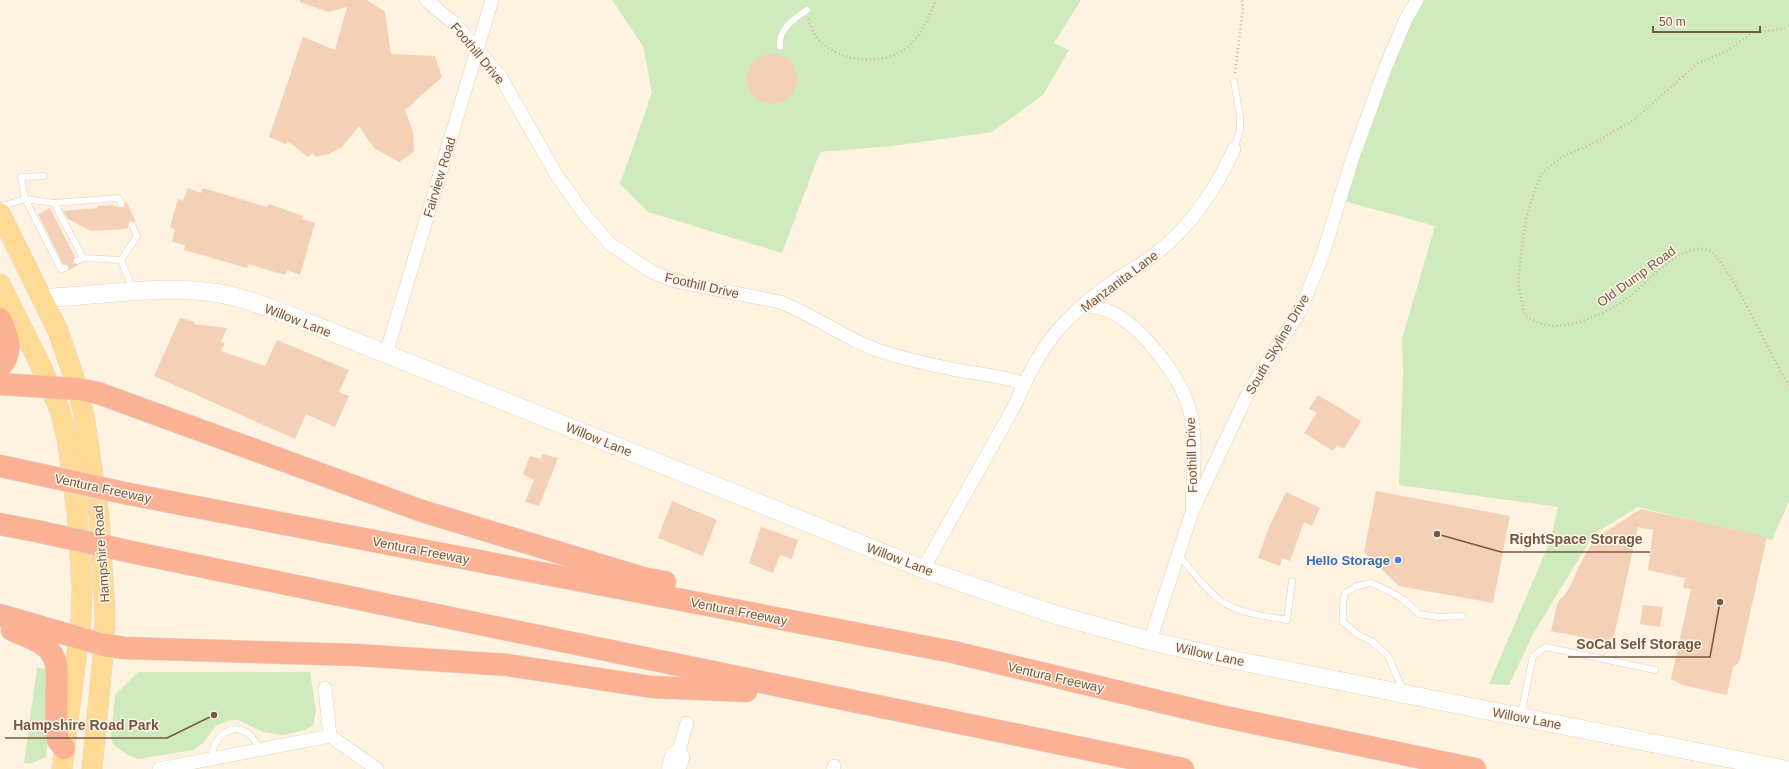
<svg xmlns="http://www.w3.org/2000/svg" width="1789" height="769" font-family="Arial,sans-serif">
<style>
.green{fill:#cfebbe}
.building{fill:#f4d0b6}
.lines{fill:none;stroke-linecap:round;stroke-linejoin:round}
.lane-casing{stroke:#e2cfbb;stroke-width:7}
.street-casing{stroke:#e2cfbb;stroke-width:14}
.secondary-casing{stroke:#e9d2bb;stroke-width:19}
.primary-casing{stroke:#ded7d3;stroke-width:21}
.highway-casing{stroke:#ded7d3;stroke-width:23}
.path{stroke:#d9b49a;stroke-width:2.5;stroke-dasharray:1 3;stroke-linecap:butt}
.lane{stroke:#fff;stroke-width:6}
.street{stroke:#fff;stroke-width:13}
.secondary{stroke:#fff;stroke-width:18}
.primary{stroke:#ffda95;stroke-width:20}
.highway{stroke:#fbb193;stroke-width:22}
.highway-bridge-casing{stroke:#ded7d3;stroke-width:23;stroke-linecap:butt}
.highway-bridge{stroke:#fbb193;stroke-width:22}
.shop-dot{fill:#3f7fe0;stroke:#fff6e7;stroke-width:1.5}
.labels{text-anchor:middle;stroke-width:3;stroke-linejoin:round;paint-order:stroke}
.street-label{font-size:13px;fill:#755846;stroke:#fff6e7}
.shop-label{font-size:13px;font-weight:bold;fill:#366cbe;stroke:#fff6e7;text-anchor:end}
.leader{fill:none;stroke:#755846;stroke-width:1.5}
.callout-dot{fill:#755846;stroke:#fff6e7;stroke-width:1.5}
.callout-label{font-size:14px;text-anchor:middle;font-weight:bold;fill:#755846;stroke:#fff6e7;stroke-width:3;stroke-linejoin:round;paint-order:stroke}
</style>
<rect width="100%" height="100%" fill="#fdf3e0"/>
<g class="green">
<path d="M 612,0 L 1081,0 L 1054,43 L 1069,50 L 1043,95 L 992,132 L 892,146 L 820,152 L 782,253 L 648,212 L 620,184 L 652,93 L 643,46 Z"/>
<path d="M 1417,0 L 1789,0 L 1789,501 L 1772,540 L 1638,507 L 1594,534 L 1533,634 L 1509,685 L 1489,684 L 1551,539 L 1558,507 L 1399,485 L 1403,375 L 1402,339 L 1435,226 L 1340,200 Z"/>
<path d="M 37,668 L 52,669 L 46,757 L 30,764 L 24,763 Z"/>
<path d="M 138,672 L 310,672 L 316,711 L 313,726 L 305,730 L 283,735 L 263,732 L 238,720 L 230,720 L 216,726 L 203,743 L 194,750 L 138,759 L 128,755 L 116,747 L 112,742 L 111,733 L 115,695 Z"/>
</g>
<g class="building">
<path d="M 300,0 L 367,0 L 385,12 L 391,54 L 435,56 L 442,77 L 405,110 L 413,132 L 414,152 L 399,162 L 374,148 L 359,126 L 342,147 L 329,154 L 316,157 L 312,153 L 308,157 L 288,141 L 286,144 L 269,137 L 303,37 L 335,50 L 347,7 L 328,12 L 300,2 Z"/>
<circle cx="772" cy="79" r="25"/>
<path d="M 188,188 L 201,193 L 203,188 L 267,207 L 269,204 L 303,216 L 302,219 L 315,223 L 300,275 L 287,270 L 285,275 L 248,264 L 247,268 L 184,250 L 185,245 L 172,242 L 175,230 L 170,227 L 178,199 L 183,201 Z"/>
<path d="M 126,201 L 136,222 L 130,221 L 128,224 L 128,228 L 125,229 L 91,231 L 68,219 L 63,211 L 97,208 L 97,206 L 112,205 L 121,208 L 124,207 Z"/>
<path d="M 50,208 L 75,257 L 73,260 L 73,263 L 78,265 L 69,270 L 68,265 L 63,264 L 38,214 Z"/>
<path d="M 180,318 L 195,322 L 194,324 L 227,328 L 221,342 L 225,343 L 221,351 L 265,366 L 277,340 L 349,370 L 339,392 L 349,396 L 335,427 L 306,414 L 295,439 L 154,376 Z"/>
<path d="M 1318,395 L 1361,421 L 1344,449 L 1337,445 L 1333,451 L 1304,433 L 1317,413 L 1309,409 Z"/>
<path d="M 543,454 L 558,458 L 539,506 L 525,502 L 534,480 L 523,474 L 530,456 L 540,459 Z"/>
<path d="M 1376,491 L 1510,516 L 1493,603 L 1399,586 L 1364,552 Z"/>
<path d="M 1286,492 L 1320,508 L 1312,526 L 1304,522 L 1290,561 L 1282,558 L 1280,566 L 1258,558 L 1269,527 Z"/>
<path d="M 672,501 L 717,520 L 703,556 L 658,538 Z"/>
<path d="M 1641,509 L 1767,537 L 1739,663 L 1733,667 L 1727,695 L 1682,685 L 1671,679 L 1691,589 L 1683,588 L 1685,578 L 1648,570 L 1653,530 L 1638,527 L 1613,641 L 1607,645 L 1595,640 L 1551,631 L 1557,605 L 1560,599 L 1564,596 L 1571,585 L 1579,566 L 1594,539 Z"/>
<path d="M 761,527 L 798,540 L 792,559 L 780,555 L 773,573 L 749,563 Z"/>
<path d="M 1643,605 L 1663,607 L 1660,627 L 1640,624 Z"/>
</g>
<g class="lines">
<g class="lane-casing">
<g id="lane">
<path d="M 780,47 C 778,29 793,20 807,10"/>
<path d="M 1234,149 L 1240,130 L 1240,116 L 1234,82"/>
<path d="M 54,203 L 118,198 L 121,204"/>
<path d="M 0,207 L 25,199 L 21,177 L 44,176"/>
<path d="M 83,258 L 121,260"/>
<path d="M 121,260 L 137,236 L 132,225"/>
<path d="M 121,260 L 133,289"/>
<path d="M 65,268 L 61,269 L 25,199 L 54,203 L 83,258 L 77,261"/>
<path d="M 1178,555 C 1190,568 1201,584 1215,596 C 1233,613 1264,616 1287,620 L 1292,581"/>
<path d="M 1403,690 L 1388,656 L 1373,642 L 1357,634 L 1343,622 L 1343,604 L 1345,593 L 1357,586 L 1371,583 L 1389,591 L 1404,600 L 1419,614 L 1438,617 L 1462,616"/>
<path d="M 1521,715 L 1533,656 L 1546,647 L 1655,670"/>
<path d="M 211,759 C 214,728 246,716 259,749"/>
</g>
</g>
<g class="street-casing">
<g id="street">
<path d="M 426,0 L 455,24 L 500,76 L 556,174 L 585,215 L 610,244 L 652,272 L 675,281 L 780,302 C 818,317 851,343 890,354 C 910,360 932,365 952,369 C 976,374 1001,375 1024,384"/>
<path d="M 1085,305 C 1092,307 1099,308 1106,310 C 1139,322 1179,375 1189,408 C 1198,437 1193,476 1192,506"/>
<path d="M 386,354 L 492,0"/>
<path d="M 923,569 L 1015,405 C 1028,375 1043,344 1067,320 C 1079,308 1094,295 1109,285 C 1123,274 1140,266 1154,255 C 1191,226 1215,191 1234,149"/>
<path d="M 1150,641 L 1192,512 L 1248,393 L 1300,311 L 1323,254 L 1352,160 L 1386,66 L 1406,19 L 1417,0"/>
<path d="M 325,688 L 330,736 L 377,769"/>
<path d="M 159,769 L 330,736"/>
<path d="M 668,769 L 672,754 L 679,750"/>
<path d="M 679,769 L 683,757 L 679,750 L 687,723"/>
<path d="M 833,769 L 834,766"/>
</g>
</g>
<g class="secondary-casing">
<path id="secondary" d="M 43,298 C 100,296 159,284 217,293 C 248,298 279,312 309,323 L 923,569 L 1053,614 L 1150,641 L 1239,661 L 1783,769"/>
</g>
<g class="primary-casing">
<g id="primary">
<path d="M 0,213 L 58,331 L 78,389 L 84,416 L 99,515 L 105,614 L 104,645 L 92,769"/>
<path d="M 0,284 L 40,364 L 60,410 L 67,438 L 77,512 L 82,587 L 81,619 L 62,769"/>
</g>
</g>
<g class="highway-casing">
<g id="highway">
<path d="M 0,319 C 8,337 14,351 0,367"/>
<path d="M 0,384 L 78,389 L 98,393 L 422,511 L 643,578 L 665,582"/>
<path d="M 0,466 L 33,473"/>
<path d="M 129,494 L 953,652 L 1216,715 L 1475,769"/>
<path d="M 0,524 L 41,532"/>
<path d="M 136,553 L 1183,769"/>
<path d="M 0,615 L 104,645 L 125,648 L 357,655 L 508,665 L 652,687 L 746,691"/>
<path d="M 12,630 C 34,640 52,642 57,668 L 56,730 L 58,740 L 64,748"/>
</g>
</g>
<g class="path">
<path d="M 808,19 C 811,26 813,33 818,39 C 838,63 887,67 910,45 C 923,32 929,17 936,0"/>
<path d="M 1789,26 L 1782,29 L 1752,33 L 1725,52 L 1698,63 L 1635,119 L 1598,141 L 1562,157 L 1543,172 L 1535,189 L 1527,216 L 1523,238 L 1518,283 L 1525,315 C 1544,328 1557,328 1579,322 C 1597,316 1615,308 1630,296 C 1650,280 1681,242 1708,250 C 1727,256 1773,363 1789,385"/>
<path d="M 1235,73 L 1243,8 L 1242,0"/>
</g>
<use href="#lane" class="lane"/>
<use href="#street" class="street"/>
<use href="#secondary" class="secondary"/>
<use href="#primary" class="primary"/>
<use href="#highway" class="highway"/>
<g class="highway-bridge-casing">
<g id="highway-bridge">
<path d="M 33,473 L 129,494"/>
<path d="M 41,532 L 136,553"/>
</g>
</g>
<use href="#highway-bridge" class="highway-bridge"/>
</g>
<circle class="shop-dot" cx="1398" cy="560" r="4"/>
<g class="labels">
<g class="street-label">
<text transform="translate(478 53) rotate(50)" y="5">Foothill Drive</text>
<text transform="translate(439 177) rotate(-73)" y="5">Fairview Road</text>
<text transform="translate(1636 276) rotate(-36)" y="5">Old Dump Road</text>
<text transform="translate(1119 281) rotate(-37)" y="5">Manzanita Lane</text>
<text transform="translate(702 285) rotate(13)" y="5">Foothill Drive</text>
<text transform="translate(298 320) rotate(21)" y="5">Willow Lane</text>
<text transform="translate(1277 344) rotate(-60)" y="5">South Skyline Drive</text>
<text transform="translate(599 439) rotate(22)" y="5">Willow Lane</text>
<text transform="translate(1191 455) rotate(-92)" y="5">Foothill Drive</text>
<text transform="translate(103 488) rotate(12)" y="5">Ventura Freeway</text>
<text transform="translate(421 550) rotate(11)" y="5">Ventura Freeway</text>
<text transform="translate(101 554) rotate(-94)" y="5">Hampshire Road</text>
<text transform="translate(900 559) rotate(21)" y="5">Willow Lane</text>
<text transform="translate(739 611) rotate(11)" y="5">Ventura Freeway</text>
<text transform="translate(1210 654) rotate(12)" y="5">Willow Lane</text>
<text transform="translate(1056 677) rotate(13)" y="5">Ventura Freeway</text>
<text transform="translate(1527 718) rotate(11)" y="5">Willow Lane</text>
</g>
<g class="shop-label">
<text x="1390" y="565">Hello Storage</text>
</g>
</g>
<path class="leader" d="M1437 534L1501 552H1650M1720 602L1710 657H1568M214 715L167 738H5"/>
<g class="callout-dot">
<circle cx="1437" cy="534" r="4"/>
<circle cx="1720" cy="602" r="4"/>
<circle cx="214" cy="715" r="4"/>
</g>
<g class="callout-label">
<text x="1576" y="544">RightSpace Storage</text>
<text x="1639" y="649">SoCal Self Storage</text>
<text x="86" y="730">Hampshire Road Park</text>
</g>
<path d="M1653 26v6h107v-6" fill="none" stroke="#755846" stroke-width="2"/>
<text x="1659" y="26" font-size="12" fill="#755846" stroke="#fff6e7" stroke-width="3" paint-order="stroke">50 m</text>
</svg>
